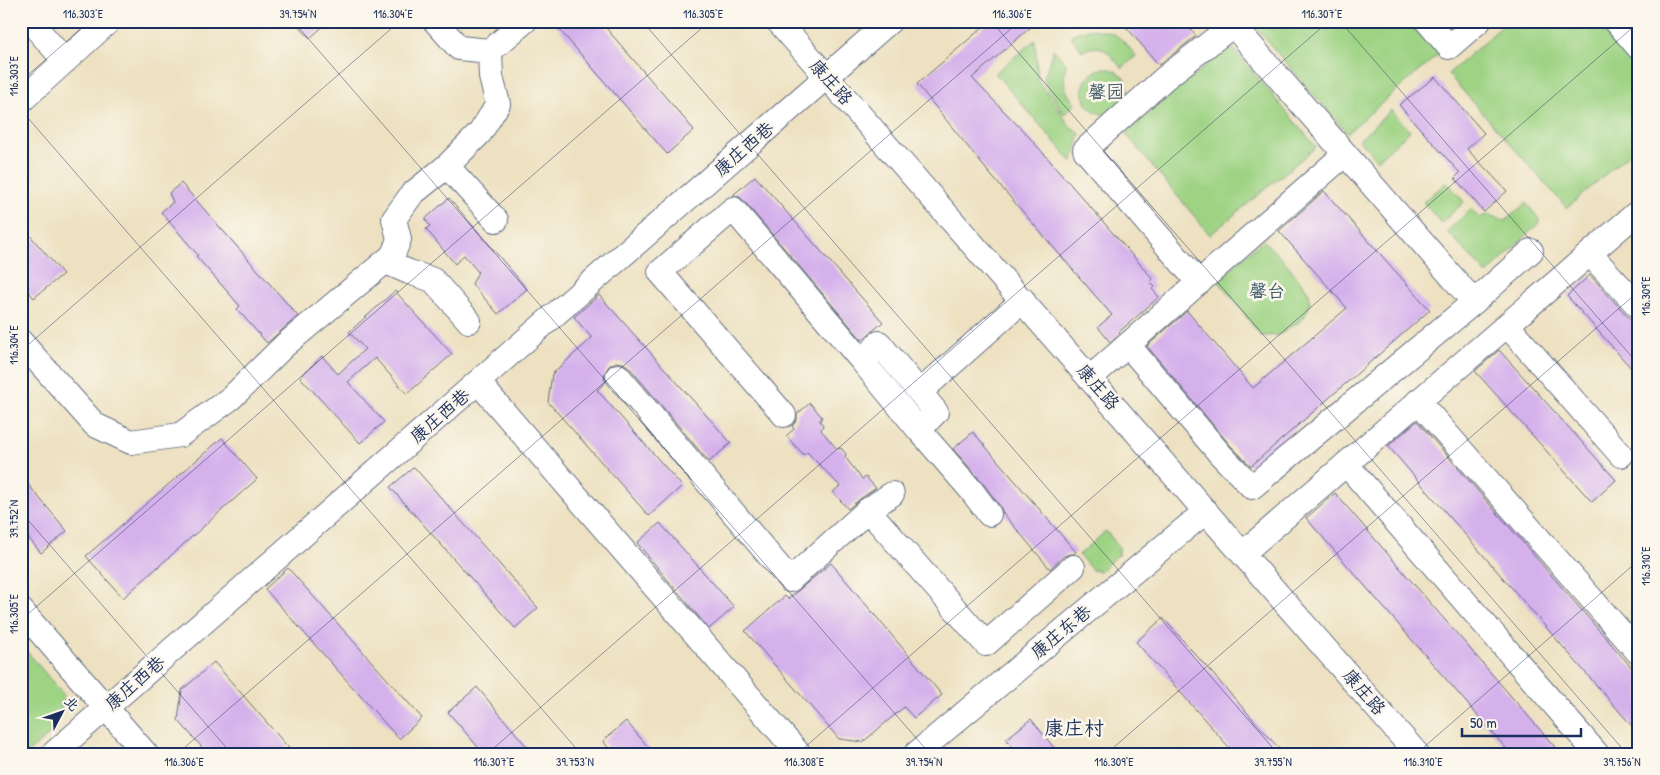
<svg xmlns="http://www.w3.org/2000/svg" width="1660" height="775" font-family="'Patrick Hand','LXGW WenKai TC',sans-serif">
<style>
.green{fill:#9ed384;stroke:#5c8171}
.building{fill:#d5b1ec}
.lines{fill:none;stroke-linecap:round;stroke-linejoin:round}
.minor-casing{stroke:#646d81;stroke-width:26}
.minor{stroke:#fff;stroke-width:24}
.ticks{fill:none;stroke:#1b2f5e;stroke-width:1;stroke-opacity:0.45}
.labels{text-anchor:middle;stroke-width:5;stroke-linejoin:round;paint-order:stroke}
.street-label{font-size:18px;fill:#1b2f5e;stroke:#fbf7ec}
.park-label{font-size:18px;fill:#3c5868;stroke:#fbf7ec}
.quarter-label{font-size:20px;fill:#1b2f5e;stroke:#fbf7ec}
.neatline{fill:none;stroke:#1b2f5e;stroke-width:2}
.ticks-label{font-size:12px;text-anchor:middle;fill:#1b2f5e}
</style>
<rect width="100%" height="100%" fill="#fbf7ec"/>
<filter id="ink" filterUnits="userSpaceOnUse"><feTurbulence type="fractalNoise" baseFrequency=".02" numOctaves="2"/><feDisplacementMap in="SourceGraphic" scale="10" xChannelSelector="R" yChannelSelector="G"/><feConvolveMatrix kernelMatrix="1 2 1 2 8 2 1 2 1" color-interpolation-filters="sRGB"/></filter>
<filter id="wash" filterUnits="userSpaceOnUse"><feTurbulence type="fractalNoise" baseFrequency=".0096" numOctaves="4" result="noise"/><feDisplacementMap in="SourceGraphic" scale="20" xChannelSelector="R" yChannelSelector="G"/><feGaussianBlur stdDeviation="1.12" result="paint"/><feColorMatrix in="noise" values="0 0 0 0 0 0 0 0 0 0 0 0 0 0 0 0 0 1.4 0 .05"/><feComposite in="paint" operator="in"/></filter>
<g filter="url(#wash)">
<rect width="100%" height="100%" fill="#ede1c1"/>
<g class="green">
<path d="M 1250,21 L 1414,21 L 1441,52 L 1347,133 Z"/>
<path d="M 1508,21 L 1599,21 L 1639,67 L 1639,145 L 1567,208 L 1448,74 Z"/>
<path d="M 1088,29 C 1115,31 1119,35 1136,56 L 1122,68 C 1107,54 1106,41 1082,51 L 1071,36 L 1073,34 Z"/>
<path d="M 1035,40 L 1038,80 L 1070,126 L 1080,134 L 1072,162 L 995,73 Z"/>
<path d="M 1230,45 L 1316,147 L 1210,235 L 1125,133 Z"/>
<path d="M 1053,49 L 1066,64 C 1063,83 1063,89 1075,104 L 1064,114 L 1048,90 L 1044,79 Z"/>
<path d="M 1103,68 C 1120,69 1130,80 1128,98 L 1107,115 C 1077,111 1074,77 1103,68 Z"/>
<path d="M 1391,110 L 1410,131 L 1377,160 L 1359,140 Z"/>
<path d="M 1447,182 L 1464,202 L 1441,223 L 1423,202 Z"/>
<path d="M 1526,203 L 1541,221 L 1487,274 L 1447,231 L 1471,209 L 1480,218 L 1488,214 L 1505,221 Z"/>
<path d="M 1263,240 L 1288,265 L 1309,293 L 1310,305 L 1303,319 L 1279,335 L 1261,336 L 1218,280 Z"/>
<path d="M 1106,531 L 1119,547 L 1119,554 L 1100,571 L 1092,570 L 1079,555 Z"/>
<path d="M 21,645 L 64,695 L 57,728 L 26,754 L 21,754 Z"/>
</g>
<g id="blocks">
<g class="building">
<path d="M 294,21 L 329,21 L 310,38 Z"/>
<path d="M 552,21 L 600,21 L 694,130 L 667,154 Z"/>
<path d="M 990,21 L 1038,21 L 972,78 L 1030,138 L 1153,279 L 1150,282 L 1155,287 L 1152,289 L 1159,297 L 1119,332 L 1120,333 L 1110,342 L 1098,327 L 1112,315 L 990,174 L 917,84 Z"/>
<path d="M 1121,21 L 1184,21 L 1196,36 L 1159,65 Z"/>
<path d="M 1435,77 L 1484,133 L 1467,149 L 1507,191 L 1484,212 L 1455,178 L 1460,173 L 1399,105 Z"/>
<path d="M 755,176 L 883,322 L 862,340 L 743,200 L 738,196 L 733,195 Z"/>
<path d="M 181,183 L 298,316 L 267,343 L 237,309 L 240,306 L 196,256 L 198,255 L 161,212 L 173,202 L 169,193 Z"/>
<path d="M 1324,191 L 1430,310 L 1251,466 L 1230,445 L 1147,346 L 1187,311 L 1253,388 L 1347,308 L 1279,231 Z"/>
<path d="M 449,198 L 527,289 L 498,314 L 472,284 L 478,272 L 464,255 L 455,264 L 426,229 L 430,226 L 425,219 Z"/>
<path d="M 21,225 L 63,274 L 34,298 L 21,283 Z"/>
<path d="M 1590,275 L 1639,329 L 1639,377 L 1567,296 Z"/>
<path d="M 395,291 L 452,354 L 407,394 L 375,358 L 348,382 L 384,422 L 360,443 L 300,377 L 322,356 L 338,374 L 365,349 L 349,332 Z"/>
<path d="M 599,295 L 731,443 L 709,462 L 629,367 L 623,363 L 616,362 L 609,366 L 605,372 L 604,378 L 606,382 L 597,390 L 682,486 L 649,516 L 548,402 L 552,374 L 592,338 L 574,317 Z"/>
<path d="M 1499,350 L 1616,480 L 1592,502 L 1475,371 Z"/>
<path d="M 810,403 L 822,417 L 820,421 L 823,425 L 821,430 L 837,449 L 841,448 L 846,454 L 845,457 L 862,479 L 866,477 L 876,488 L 860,499 L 848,509 L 833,492 L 840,486 L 807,452 L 804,455 L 786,436 L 794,429 L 792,426 L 797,420 L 797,414 Z"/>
<path d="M 1417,421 L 1639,676 L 1639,734 L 1388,446 Z"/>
<path d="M 973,432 L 1076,552 L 1074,554 L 1070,554 L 1064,556 L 1050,569 L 1003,513 L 1000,506 L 982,482 L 953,449 Z"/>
<path d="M 222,438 L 257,479 L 123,598 L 86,556 Z"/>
<path d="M 414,467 L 538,608 L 515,628 L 390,487 Z"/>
<path d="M 21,476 L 67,531 L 41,553 L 21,529 Z"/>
<path d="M 1335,493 L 1561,754 L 1511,754 L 1306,518 Z"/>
<path d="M 660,523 L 734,607 L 709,629 L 637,543 Z"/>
<path d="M 831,563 L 942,695 L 914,718 L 904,707 L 863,742 L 839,739 L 745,631 L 785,596 L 788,599 Z"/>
<path d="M 288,568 L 422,718 L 399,739 L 265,589 Z"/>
<path d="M 1163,618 L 1284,754 L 1235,754 L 1136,642 Z"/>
<path d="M 214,662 L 294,754 L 208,754 L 178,720 L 182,690 Z"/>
<path d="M 477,687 L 533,754 L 484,754 L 448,712 Z"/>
<path d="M 1031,719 L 1059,754 L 1018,754 L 1006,739 Z"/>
<path d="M 626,721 L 654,754 L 613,754 L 603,741 Z"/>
</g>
</g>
</g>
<g filter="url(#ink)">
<use href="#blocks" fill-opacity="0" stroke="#646d81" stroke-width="1"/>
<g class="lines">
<g class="minor-casing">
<g id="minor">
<path d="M 30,21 L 65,61"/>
<path d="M 435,21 L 459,48 L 490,51 L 525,21"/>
<path d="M 778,21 L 1417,754"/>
<path d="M 1427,21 L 1449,47 L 1479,21"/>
<path d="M 1616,21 L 1639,48"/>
<path d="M 21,101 L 109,21"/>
<path d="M 447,166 L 496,220"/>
<path d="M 1590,254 L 1639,307"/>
<path d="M 386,262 L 409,272 L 433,280 L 469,321"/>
<path d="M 1199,283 L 1085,150 L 1165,78 L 1233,25 L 1474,302"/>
<path d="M 1507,325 L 1621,455"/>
<path d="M 21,342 L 95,425 L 131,442 L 180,435 L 231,398 L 285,345 L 393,255 L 399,239 L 394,219 L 412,194 L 447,166 L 480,133 L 498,104 L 491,77 L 490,51"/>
<path d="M 1128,345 L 1220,454 L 1252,487 L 1474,302 L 1531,251"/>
<path d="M 618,376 L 790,580 L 868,510 L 892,494"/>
<path d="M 1090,378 L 1345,154"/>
<path d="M 478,382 L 799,754"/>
<path d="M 920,392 L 1023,300"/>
<path d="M 1418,401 L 1639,653"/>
<path d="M 784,415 L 660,272 L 733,209 L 863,362 L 879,343 L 936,412 L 919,430 L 863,362"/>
<path d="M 919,430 L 971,490 L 989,514"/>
<path d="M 1346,464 L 1597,754"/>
<path d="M 868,510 L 986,644 L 1073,567"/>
<path d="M 1243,553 L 1639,211"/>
<path d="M 21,610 L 146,754"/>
<path d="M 53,754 L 890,21"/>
<path d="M 916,754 L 1206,511"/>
</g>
</g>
<use href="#minor" class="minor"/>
</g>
</g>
<path class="ticks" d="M 293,21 L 930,754M 642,21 L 1278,754M 991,21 L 1627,754M 1340,21 L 1639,365M 21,81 L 90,21M 21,110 L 581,754M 21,351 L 400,21M 21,512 L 232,754M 21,620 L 710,21M 177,754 L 1020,21M 487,754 L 1329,21M 797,754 L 1639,22M 1106,754 L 1639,291M 1416,754 L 1639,560"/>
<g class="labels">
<g class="street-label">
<text transform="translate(831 82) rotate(48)" y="6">康庄路</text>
<text transform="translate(744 149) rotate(-41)" y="6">康庄西巷</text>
<text transform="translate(1098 387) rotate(49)" y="6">康庄路</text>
<text transform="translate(440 416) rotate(-41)" y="6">康庄西巷</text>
<text transform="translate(1061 632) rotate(-40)" y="6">康庄东巷</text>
<text transform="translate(135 683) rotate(-41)" y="6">康庄西巷</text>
<text transform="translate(1364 692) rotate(49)" y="6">康庄路</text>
</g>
<g class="park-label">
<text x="1106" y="98">馨园</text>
<text x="1267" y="297">馨台</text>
</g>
<g class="quarter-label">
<text x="1074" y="735">康庄村</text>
</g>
</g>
<rect width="1660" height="775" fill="none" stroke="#fbf7ec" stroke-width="55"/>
<g transform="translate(62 712) rotate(49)" stroke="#fbf7ec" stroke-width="4" paint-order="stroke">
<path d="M0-4L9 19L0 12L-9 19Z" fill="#1b2f5e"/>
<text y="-8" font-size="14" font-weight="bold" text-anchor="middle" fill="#1b2f5e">北</text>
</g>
<path d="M1462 728v8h119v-8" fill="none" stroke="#1b2f5e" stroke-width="2.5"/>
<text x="1470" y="728" font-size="15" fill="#1b2f5e" stroke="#fbf7ec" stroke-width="4" paint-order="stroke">50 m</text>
<rect x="28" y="28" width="1604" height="720" class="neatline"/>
<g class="ticks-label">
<text x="83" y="18">116.303°E</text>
<text x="298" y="18">39.754°N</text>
<text x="393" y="18">116.304°E</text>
<text x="703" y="18">116.305°E</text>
<text x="1012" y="18">116.306°E</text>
<text x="1322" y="18">116.307°E</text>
<text transform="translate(14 76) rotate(-90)" y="4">116.303°E</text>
<text transform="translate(1646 296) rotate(-90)" y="4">116.309°E</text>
<text transform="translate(14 345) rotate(-90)" y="4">116.304°E</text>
<text transform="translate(14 519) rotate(-90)" y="4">39.752°N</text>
<text transform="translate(1646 566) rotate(-90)" y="4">116.310°E</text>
<text transform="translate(14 614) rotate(-90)" y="4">116.305°E</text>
<text x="184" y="766">116.306°E</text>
<text x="494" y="766">116.307°E</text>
<text x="575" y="766">39.753°N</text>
<text x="804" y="766">116.308°E</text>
<text x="924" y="766">39.754°N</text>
<text x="1114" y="766">116.309°E</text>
<text x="1273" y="766">39.755°N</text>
<text x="1423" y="766">116.310°E</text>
<text x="1622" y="766">39.756°N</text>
</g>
</svg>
